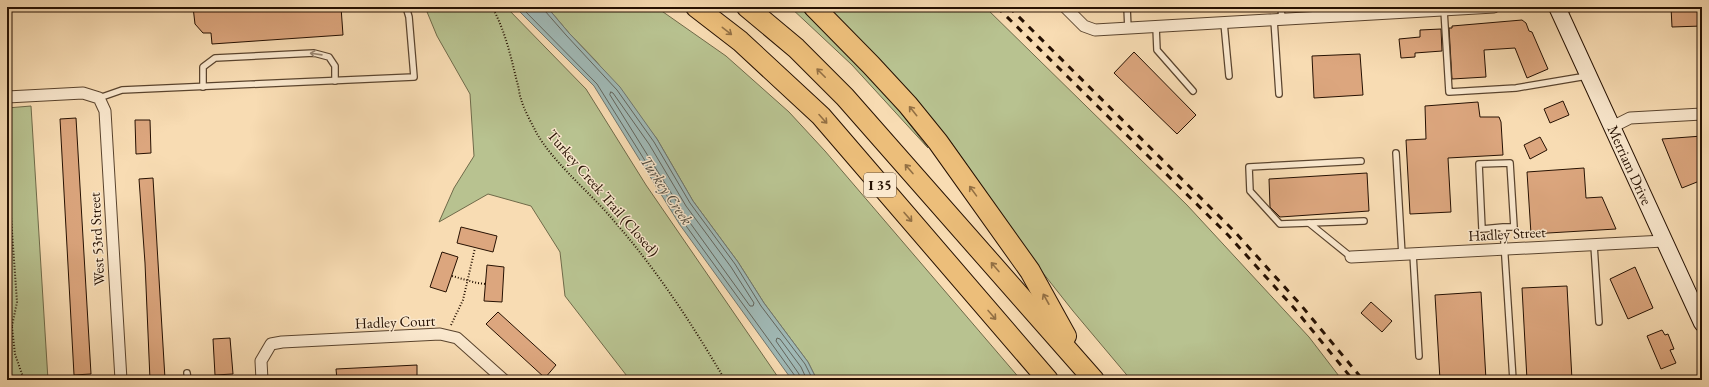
<svg xmlns="http://www.w3.org/2000/svg" width="1709" height="387" font-family="'EB Garamond',serif">
<style>
.green{fill:#b8c290;stroke:#6f6a49}
.water{fill:#a0b9b6;stroke:#6f766e}
.lines{fill:none;stroke-linecap:round;stroke-linejoin:round}
.shore{stroke:#63655c;stroke-width:1}
.building{fill:#dca67e;stroke:#261102}
.service-casing{stroke:#5a442e;stroke-width:8}
.minor-casing{stroke:#5a442e;stroke-width:13}
.secondary-casing{stroke:#261102;stroke-width:18}
.motorway-casing{stroke:#261102;stroke-width:22}
.path{stroke:#261102;stroke-width:2;stroke-dasharray:1 2;stroke-linecap:butt}
.service{stroke:#fae8ce;stroke-width:5.5}
.minor{stroke:#fae8ce;stroke-width:11}
.secondary{stroke:#fae8ce;stroke-width:16}
.motorway{stroke:#ecbe7a;stroke-width:20}
.rail{stroke:#261102;stroke-width:3;stroke-dasharray:7 7;stroke-linecap:butt}
.oneway{stroke:#937044}
.oneway2{stroke:#9b8772}
.labels{text-anchor:middle;stroke-width:3;stroke-linejoin:round;paint-order:stroke}
.shield{fill:#fae8ce;stroke:#66523f;stroke-width:1}
.shield-label{font-size:14px;font-weight:bold;fill:#261102}
.street-label{font-size:15px;fill:#261102;stroke:#fae8ce}
.water-label{font-size:16px;font-style:italic;fill:#514c41;stroke:#fae8ce}
</style>
<rect width="100%" height="100%" fill="#f8dcb3"/>
<filter id="stains"><feTurbulence type="fractalNoise" baseFrequency=".005" numOctaves="4"/><feColorMatrix values="0 0 0 0 .2 0 0 0 0 .09 0 0 0 0 .02 0 0 0 .5 -.17"/></filter>
<radialGradient id="worn" r=".72"><stop offset=".6" stop-color="#630" stop-opacity="0"/><stop offset="1" stop-color="#630" stop-opacity=".3"/></radialGradient>
<g class="green">
<path d="M 425,7 L 506,7 L 586,89 L 646,185 L 780,380 L 630,380 L 565,296 L 560,252 L 531,206 L 488,194 L 439,222 L 454,188 L 474,156 L 470,94 L 437,36 Z"/>
<path d="M 547,7 L 656,7 L 726,56 L 789,112 L 825,151 L 1021,380 L 817,380 L 808,362 L 764,303 L 738,262 L 693,201 L 657,139 L 596,61 L 569,33 Z"/>
<path d="M 790,7 L 799,7 L 884,91 L 928,148 L 852,65 Z"/>
<path d="M 824,7 L 985,7 L 1187,205 L 1309,337 L 1342,380 L 1131,380 L 1073,311 L 1043,273 L 950,141 L 928,114 Z"/>
<path d="M 31,106 L 48,380 L 7,380 L 7,108 Z"/>
</g>
<path class="water" d="M 515,7 L 547,7 L 569,33 L 620,87 L 657,139 L 693,201 L 738,262 L 764,303 L 808,362 L 817,380 L 792,380 L 680,225 L 594,86 Z"/>
<g class="lines">
<g class="shore">
<path d="M 521,7 L 597,84 L 684,223 L 795,376 L 795,380"/>
<path d="M 544,7 L 545,11 L 566,35 L 617,90 L 654,142 L 690,203 L 735,264 L 761,306 L 805,364 L 813,380"/>
<path d="M 611,92 L 613,93 L 649,144 L 686,206 L 731,267 L 754,303 L 753,306 L 750,306 L 688,220 L 610,95 Z"/>
<path d="M 800,380 L 799,374 L 776,341 L 777,338 L 780,339 L 801,367 L 807,380"/>
</g>
</g>
<g class="building">
<path d="M 193,7 L 341,7 L 343,35 L 212,44 L 211,33 L 203,33 L 195,24 Z"/>
<path d="M 1671,7 L 1702,7 L 1702,26 L 1672,27 Z"/>
<path d="M 1522,20 L 1526,23 L 1529,31 L 1532,32 L 1548,69 L 1527,78 L 1515,48 L 1484,50 L 1486,77 L 1452,79 L 1449,28 L 1452,28 L 1452,26 Z"/>
<path d="M 1441,29 L 1442,51 L 1415,53 L 1415,57 L 1401,58 L 1399,39 L 1420,37 L 1420,30 Z"/>
<path d="M 1134,52 L 1196,115 L 1177,134 L 1114,73 Z"/>
<path d="M 1360,54 L 1363,95 L 1314,98 L 1312,56 Z"/>
<path d="M 1563,101 L 1569,115 L 1550,123 L 1544,109 Z"/>
<path d="M 1478,102 L 1480,117 L 1499,117 L 1501,122 L 1503,155 L 1448,158 L 1451,212 L 1410,214 L 1406,140 L 1426,139 L 1425,106 Z"/>
<path d="M 76,118 L 91,374 L 74,375 L 60,119 Z"/>
<path d="M 135,120 L 150,120 L 151,153 L 136,154 Z"/>
<path d="M 1702,136 L 1702,180 L 1682,188 L 1662,139 Z"/>
<path d="M 1540,137 L 1547,150 L 1530,159 L 1524,145 Z"/>
<path d="M 1584,168 L 1586,198 L 1602,197 L 1616,229 L 1531,234 L 1527,172 Z"/>
<path d="M 1367,173 L 1369,211 L 1280,217 L 1270,207 L 1269,179 Z"/>
<path d="M 153,178 L 165,379 L 150,380 L 145,263 L 139,179 Z"/>
<path d="M 461,227 L 497,236 L 493,252 L 457,243 Z"/>
<path d="M 442,252 L 458,257 L 446,292 L 430,287 Z"/>
<path d="M 487,265 L 504,267 L 502,302 L 484,301 Z"/>
<path d="M 1635,267 L 1653,308 L 1628,319 L 1610,279 Z"/>
<path d="M 1567,286 L 1572,380 L 1527,380 L 1522,288 Z"/>
<path d="M 1481,292 L 1486,380 L 1440,380 L 1435,295 Z"/>
<path d="M 1371,302 L 1392,321 L 1382,332 L 1361,313 Z"/>
<path d="M 498,312 L 556,365 L 545,378 L 486,324 Z"/>
<path d="M 1662,330 L 1665,335 L 1668,334 L 1674,349 L 1670,350 L 1676,363 L 1661,369 L 1647,336 Z"/>
<path d="M 230,338 L 233,374 L 215,375 L 213,339 Z"/>
<path d="M 417,365 L 417,380 L 337,380 L 336,369 Z"/>
</g>
<g class="lines">
<g class="service-casing">
<g id="service">
<path d="M 1127,7 L 1128,29"/>
<path d="M 1281,7 L 1282,20"/>
<path d="M 1444,10 L 1449,92 L 1516,88 L 1587,76"/>
<path d="M 1562,12 L 1572,7"/>
<path d="M 1274,20 L 1279,94"/>
<path d="M 1224,23 L 1229,76"/>
<path d="M 1156,27 L 1157,50 L 1193,91"/>
<path d="M 203,87 L 203,67 L 215,58 L 314,53 L 329,57 L 335,66 L 335,81"/>
<path d="M 99,98 L 122,90 L 414,77 L 409,17 L 406,7"/>
<path d="M 1396,153 L 1402,255"/>
<path d="M 1309,223 L 1280,224 L 1250,191 L 1249,167 L 1361,161"/>
<path d="M 1503,227 L 1482,229 L 1479,164 L 1510,163 L 1514,227 L 1503,227 L 1513,380"/>
<path d="M 1594,245 L 1599,322"/>
<path d="M 1413,254 L 1419,356"/>
<path d="M 1351,257 L 1309,223 L 1364,221"/>
<path d="M 187,373 L 188,380"/>
</g>
</g>
<g class="minor-casing">
<g id="minor">
<path d="M 1065,7 L 1084,26 L 1095,30 L 1494,7"/>
<path d="M 7,97 L 83,93 L 99,98 L 105,111 L 121,380"/>
<path d="M 1612,127 L 1630,118 L 1702,114"/>
<path d="M 1351,257 L 1664,241"/>
<path d="M 262,380 L 261,361 L 271,344 L 282,342 L 440,334 L 457,338 L 504,380"/>
</g>
</g>
<g class="secondary-casing">
<g id="secondary">
<path id="s1" d="M 1557,7 L 1702,323"/>
</g>
</g>
<g class="motorway-casing">
<g id="motorway">
<path d="M 696,7 L 740,41 L 821,116 L 1048,380"/>
<path d="M 747,7 L 796,48 L 845,97 L 1094,380"/>
<path d="M 814,7 L 871,65 L 908,105 L 938,142 L 1030,271 L 1066,336"/>
</g>
</g>
<g class="path">
<path d="M 492,7 C 505,30 511,57 517,82 C 519,87 519,94 521,99 C 524,110 531,122 536,132 C 554,164 591,193 614,221 C 657,270 692,324 725,380"/>
<path d="M 7,161 L 17,302 L 12,326 L 7,335"/>
<path d="M 452,276 L 477,283 L 486,284"/>
<path d="M 451,325 L 463,300 L 475,248"/>
<path d="M 12,327 L 15,354 L 24,380"/>
</g>
<use href="#service" class="service"/>
<use href="#minor" class="minor"/>
<use href="#secondary" class="secondary"/>
<use href="#motorway" class="motorway"/>
<g class="rail">
<path d="M 997,7 L 1228,235 L 1294,308 L 1353,380"/>
<path d="M 1009,7 L 1234,231 L 1300,304 L 1363,380"/>
</g>
</g>
<defs><path id="oneway-shaft" d="M-6 0H5M1.5-3L5.5 0L1.5 3" fill="none" stroke-width="1.6" stroke-linecap="round" stroke-linejoin="round"/></defs>
<g class="oneway">
<use href="#oneway-shaft" transform="translate(727 31) rotate(38)"/>
<use href="#oneway-shaft" transform="translate(821 73) rotate(-135)"/>
<use href="#oneway-shaft" transform="translate(913 111) rotate(-129)"/>
<use href="#oneway-shaft" transform="translate(823 119) rotate(48)"/>
<use href="#oneway-shaft" transform="translate(909 169) rotate(-131)"/>
<use href="#oneway-shaft" transform="translate(973 191) rotate(-126)"/>
<use href="#oneway-shaft" transform="translate(908 217) rotate(49)"/>
<use href="#oneway-shaft" transform="translate(995 267) rotate(-131)"/>
<use href="#oneway-shaft" transform="translate(1046 299) rotate(-119)"/>
<use href="#oneway-shaft" transform="translate(992 315) rotate(49)"/>
</g>
<use class="oneway2" href="#oneway-shaft" transform="translate(316 54) rotate(-172)"/>
<g class="labels">
<rect class="shield" x="864" y="173" width="32" height="24" rx="3"/>
<g class="shield-label">
<text x="880" y="190">I 35</text>
</g>
<g class="street-label">
<text dy="5" stroke="none"><textPath href="#s1" startOffset="174">Merriam Drive</textPath></text>
<text transform="translate(603 193) rotate(49)" y="5">Turkey Creek Trail (Closed)</text>
<text transform="translate(1507 234) rotate(-3)" y="5">Hadley Street</text>
<text transform="translate(97 239) rotate(-93)" y="5">West 53rd Street</text>
<text transform="translate(395 322) rotate(-2)" y="5">Hadley Court</text>
</g>
<g class="water-label">
<text transform="translate(667 190) rotate(56)" y="6">Turkey Creek</text>
</g>
</g>
<rect width="1709" height="387" fill="none" stroke="#f8dcb3" stroke-width="24"/>
<rect x="8" y="8" width="1693" height="371" fill="none" stroke="#261102" stroke-width="2"/>
<rect x="12" y="12" width="1685" height="363" fill="none" stroke="#261102"/>
<rect width="100%" height="100%" filter="url(#stains)"/>
<rect width="100%" height="100%" fill="url(#worn)"/>
</svg>
